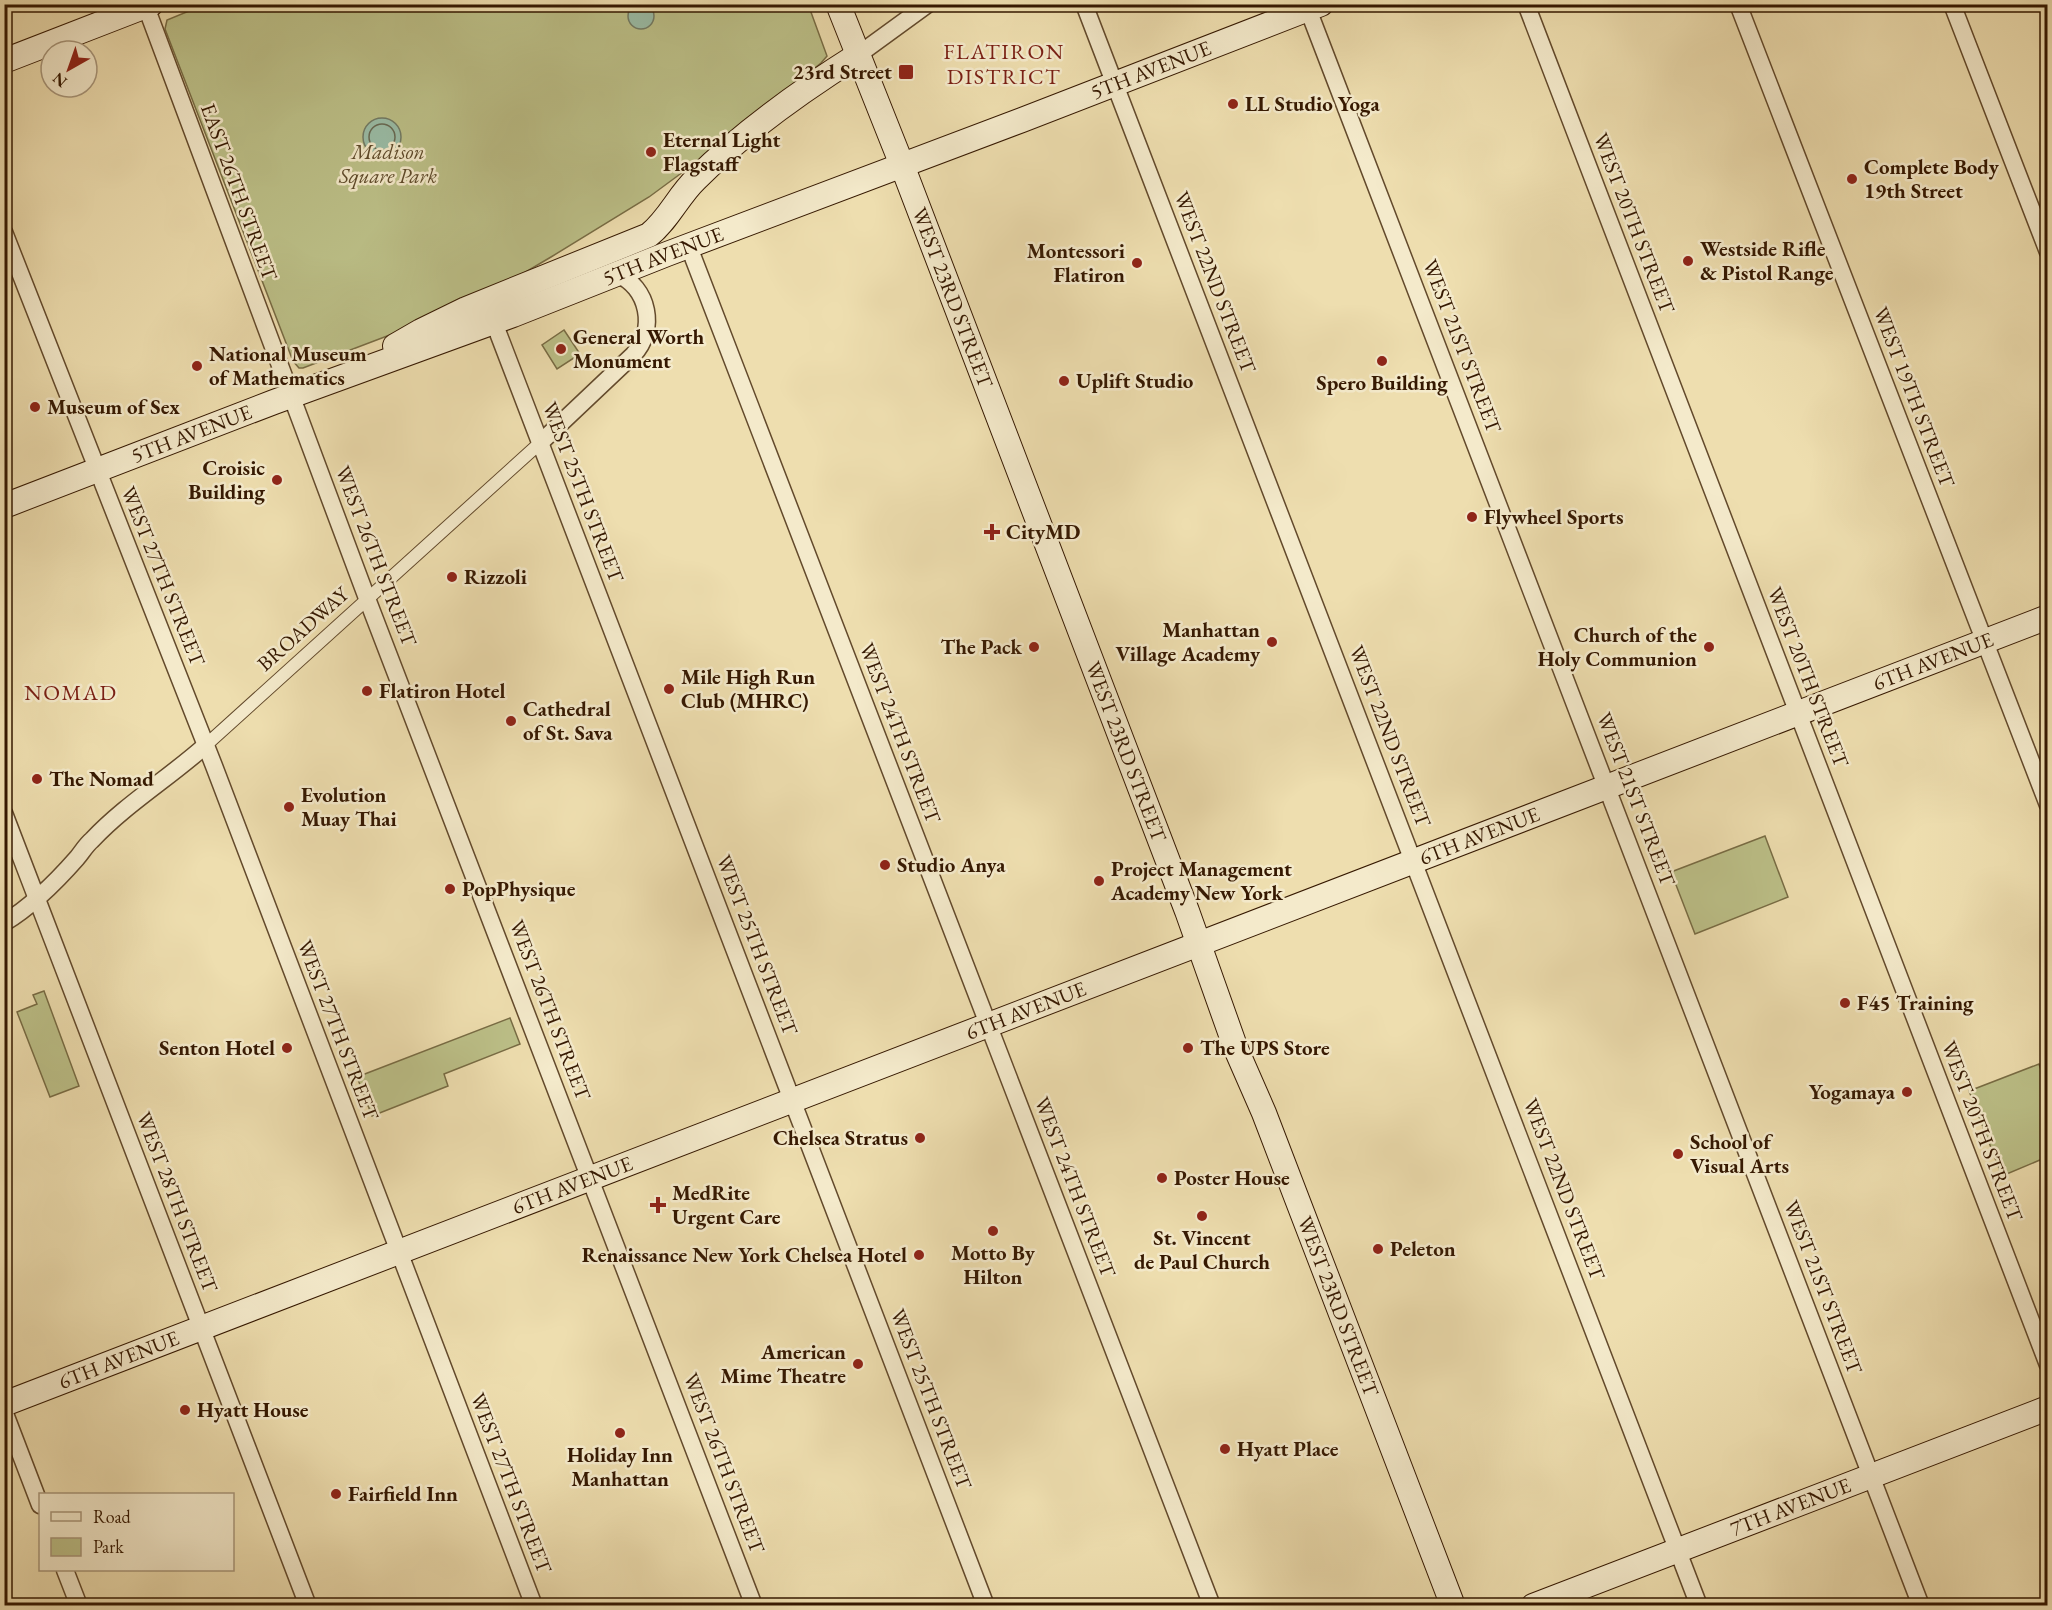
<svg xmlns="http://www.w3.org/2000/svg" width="2052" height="1610" font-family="'EB Garamond',serif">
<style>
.green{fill:#bcc088;stroke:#786c44;stroke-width:1.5}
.water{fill:#9abda7;stroke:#727b65;stroke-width:1.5}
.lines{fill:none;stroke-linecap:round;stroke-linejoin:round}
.shore{stroke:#686a54;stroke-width:1.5}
.pedestrian-casing{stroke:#634a2c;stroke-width:14}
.minor-casing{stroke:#634a2c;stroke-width:19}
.secondary-casing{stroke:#351801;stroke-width:26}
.pedestrian{stroke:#f4eacb;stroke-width:12}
.minor{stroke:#f4eacb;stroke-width:16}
.secondary{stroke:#f4eacb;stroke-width:24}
.poi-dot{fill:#8f2418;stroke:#f4eacb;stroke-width:2}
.labels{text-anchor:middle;stroke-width:5;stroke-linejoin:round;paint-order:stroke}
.street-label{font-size:21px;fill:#351801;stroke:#f4eacb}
.poi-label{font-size:21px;font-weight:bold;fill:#351801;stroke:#f4eacb;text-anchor:start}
.park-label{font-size:21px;font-style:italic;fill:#5e4a2a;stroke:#f4eacb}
.neighbourhood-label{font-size:22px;letter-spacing:1.5px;fill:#7a1f14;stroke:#f4eacb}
</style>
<rect width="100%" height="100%" fill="#eedeaf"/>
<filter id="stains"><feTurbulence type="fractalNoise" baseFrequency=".00333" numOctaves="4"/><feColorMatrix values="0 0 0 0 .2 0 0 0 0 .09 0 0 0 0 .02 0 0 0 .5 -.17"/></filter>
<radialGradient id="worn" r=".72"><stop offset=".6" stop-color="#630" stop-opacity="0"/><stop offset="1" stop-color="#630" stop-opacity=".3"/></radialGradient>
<g class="green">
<path d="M 206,4 L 808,4 L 827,56 L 821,63 L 710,152 L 649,197 L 551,257 L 502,286 L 445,314 L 303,368 L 299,368 L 293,361 L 165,29 L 167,20 Z"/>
<path d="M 564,330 L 580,354 L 557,369 L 542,345 Z"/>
<path d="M 1765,836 L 1788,897 L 1695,934 L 1671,872 Z"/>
<path d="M 44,991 L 79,1086 L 50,1097 L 17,1012 L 37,1004 L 33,995 Z"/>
<path d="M 510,1018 L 520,1044 L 444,1074 L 448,1086 L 372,1116 L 357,1077 Z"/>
<path d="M 2039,1064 L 2047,1087 L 2047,1157 L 2002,1176 L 1969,1091 Z"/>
</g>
<g class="water">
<circle cx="641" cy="16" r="13"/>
<circle cx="382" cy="137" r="19"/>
</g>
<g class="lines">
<circle class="shore" cx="382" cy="137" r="13"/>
<g class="pedestrian-casing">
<path id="pedestrian" d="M 206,745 L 540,443"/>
</g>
<g class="minor-casing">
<g id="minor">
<path d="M 145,4 L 368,601 L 754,1606"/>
<path d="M 1084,4 L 1699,1606"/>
<path d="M 1306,4 L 1921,1606"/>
<path d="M 1526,4 L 2048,1365"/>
<path d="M 1738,4 L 2048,805"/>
<path d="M 1952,4 L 2048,252"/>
<path d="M 858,55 L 928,4"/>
<path d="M 4,232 L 214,766 L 534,1606"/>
<path d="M 689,247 L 1212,1606"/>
<path d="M 490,312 L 986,1606"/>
<path d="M 540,443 L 633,355 C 657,331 649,286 616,274"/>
<path d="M 4,813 L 308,1606"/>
<path d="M 4,923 C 32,906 56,882 77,858 C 82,852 86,845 92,840 C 126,804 169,778 206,745"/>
<path d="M 4,1411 L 40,1505"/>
<path d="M 65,1570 L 79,1606"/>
</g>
</g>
<g class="secondary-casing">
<g id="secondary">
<path id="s1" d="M 838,4 L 902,165 L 1187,911 L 1236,1049 L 1264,1113 L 1453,1606"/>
<path d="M 4,61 L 151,4"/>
<path d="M 395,346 L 421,331 L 466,309 L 649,235 C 669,219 678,196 696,179 C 741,134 804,89 858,55"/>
<path id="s2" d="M 4,506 L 274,402 L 513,315 L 667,254 L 1022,120 L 1321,4"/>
<path id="s3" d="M 4,1404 L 2048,617"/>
<path id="s4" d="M 1533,1606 L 2048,1408"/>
</g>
</g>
<use href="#pedestrian" class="pedestrian"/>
<use href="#minor" class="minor"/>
<use href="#secondary" class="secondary"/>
</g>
<g class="poi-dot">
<rect x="898" y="64" width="16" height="16" rx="3"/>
<circle cx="1233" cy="104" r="6"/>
<circle cx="651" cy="152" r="6"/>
<circle cx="1852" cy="179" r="6"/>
<circle cx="1688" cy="261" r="6"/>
<circle cx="1137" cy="263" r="6"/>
<circle cx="561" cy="349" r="6"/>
<circle cx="1382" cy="361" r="6"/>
<circle cx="197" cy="366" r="6"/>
<circle cx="1064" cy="381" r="6"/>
<circle cx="35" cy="407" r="6"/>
<circle cx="277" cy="480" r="6"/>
<circle cx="1472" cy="517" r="6"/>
<path d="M989 523h6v6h6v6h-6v6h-6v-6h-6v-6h6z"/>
<circle cx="452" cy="577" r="6"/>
<circle cx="1272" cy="642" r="6"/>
<circle cx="1034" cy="647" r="6"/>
<circle cx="1709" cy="647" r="6"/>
<circle cx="669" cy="689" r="6"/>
<circle cx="367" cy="691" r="6"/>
<circle cx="511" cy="721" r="6"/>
<circle cx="37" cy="779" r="6"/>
<circle cx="289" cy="807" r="6"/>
<circle cx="885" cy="865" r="6"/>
<circle cx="1099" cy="881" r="6"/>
<circle cx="450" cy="889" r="6"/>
<circle cx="1845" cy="1003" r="6"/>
<circle cx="287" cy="1048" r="6"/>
<circle cx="1188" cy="1048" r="6"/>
<circle cx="1907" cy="1092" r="6"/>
<circle cx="920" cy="1138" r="6"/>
<circle cx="1678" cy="1154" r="6"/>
<circle cx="1162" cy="1178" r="6"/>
<path d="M655 1196h6v6h6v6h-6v6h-6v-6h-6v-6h6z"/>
<circle cx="1202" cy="1216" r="6"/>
<circle cx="993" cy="1231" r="6"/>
<circle cx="1378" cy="1249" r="6"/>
<circle cx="919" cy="1255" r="6"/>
<circle cx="858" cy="1364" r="6"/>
<circle cx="185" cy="1410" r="6"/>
<circle cx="620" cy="1433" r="6"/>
<circle cx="1225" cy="1449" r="6"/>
<circle cx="336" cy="1494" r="6"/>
</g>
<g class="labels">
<g class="street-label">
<text dy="7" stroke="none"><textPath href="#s2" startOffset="1227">5TH AVENUE</textPath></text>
<text transform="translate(239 192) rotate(70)" y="7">EAST 26TH STREET</text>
<text transform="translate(1634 223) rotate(69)" y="7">WEST 20TH STREET</text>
<text dy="7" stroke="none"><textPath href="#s2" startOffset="705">5TH AVENUE</textPath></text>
<text transform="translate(1215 282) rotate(69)" y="7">WEST 22ND STREET</text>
<text dy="7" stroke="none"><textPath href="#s1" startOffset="315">WEST 23RD STREET</textPath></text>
<text transform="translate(1462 346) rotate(69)" y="7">WEST 21ST STREET</text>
<text transform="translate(1914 397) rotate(69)" y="7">WEST 19TH STREET</text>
<text dy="7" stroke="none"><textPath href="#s2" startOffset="201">5TH AVENUE</textPath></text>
<text transform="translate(583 492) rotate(69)" y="7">WEST 25TH STREET</text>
<text transform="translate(376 556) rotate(69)" y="7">WEST 26TH STREET</text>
<text transform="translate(163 576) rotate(68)" y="7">WEST 27TH STREET</text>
<text transform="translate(303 629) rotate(-42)" y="7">BROADWAY</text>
<text dy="7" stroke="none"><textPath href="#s3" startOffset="2067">6TH AVENUE</textPath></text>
<text transform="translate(1808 677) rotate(69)" y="7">WEST 20TH STREET</text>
<text transform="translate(900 733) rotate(69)" y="7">WEST 24TH STREET</text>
<text transform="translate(1390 736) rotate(69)" y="7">WEST 22ND STREET</text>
<text dy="7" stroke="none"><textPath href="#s1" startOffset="801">WEST 23RD STREET</textPath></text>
<text transform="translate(1636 799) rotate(69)" y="7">WEST 21ST STREET</text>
<text dy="7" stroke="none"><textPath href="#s3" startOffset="1581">6TH AVENUE</textPath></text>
<text transform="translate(757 945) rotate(69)" y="7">WEST 25TH STREET</text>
<text transform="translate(550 1010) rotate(69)" y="7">WEST 26TH STREET</text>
<text dy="7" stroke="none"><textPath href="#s3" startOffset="1095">6TH AVENUE</textPath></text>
<text transform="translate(338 1030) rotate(69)" y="7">WEST 27TH STREET</text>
<text transform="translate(1982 1131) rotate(69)" y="7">WEST 20TH STREET</text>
<text dy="7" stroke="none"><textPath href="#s3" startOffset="609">6TH AVENUE</textPath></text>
<text transform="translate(1075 1187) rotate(69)" y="7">WEST 24TH STREET</text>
<text transform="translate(1564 1189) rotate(69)" y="7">WEST 22ND STREET</text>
<text transform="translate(177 1202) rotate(69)" y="7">WEST 28TH STREET</text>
<text transform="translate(1823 1287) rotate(69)" y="7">WEST 21ST STREET</text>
<text dy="7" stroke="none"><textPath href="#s1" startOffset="1395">WEST 23RD STREET</textPath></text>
<text dy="7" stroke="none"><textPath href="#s3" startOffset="123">6TH AVENUE</textPath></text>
<text transform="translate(931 1399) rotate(69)" y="7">WEST 25TH STREET</text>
<text transform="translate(724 1463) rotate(69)" y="7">WEST 26TH STREET</text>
<text transform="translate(511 1483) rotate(69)" y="7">WEST 27TH STREET</text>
<text dy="7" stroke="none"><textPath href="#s4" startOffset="276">7TH AVENUE</textPath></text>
</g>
<g class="poi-label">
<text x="892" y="79" text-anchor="end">23rd Street</text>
<text x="1245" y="111">LL Studio Yoga</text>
<text x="663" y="147">Eternal Light<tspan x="663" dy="24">Flagstaff</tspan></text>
<text x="1864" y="174">Complete Body<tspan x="1864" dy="24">19th Street</tspan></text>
<text x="1700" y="256">Westside Rifle<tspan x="1700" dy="24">&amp; Pistol Range</tspan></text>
<text x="1125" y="258" text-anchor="end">Montessori<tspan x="1125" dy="24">Flatiron</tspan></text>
<text x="573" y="344">General Worth<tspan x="573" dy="24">Monument</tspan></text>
<text x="209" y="361">National Museum<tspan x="209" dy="24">of Mathematics</tspan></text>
<text x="1076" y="388">Uplift Studio</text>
<text x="1382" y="390" text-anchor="middle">Spero Building</text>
<text x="47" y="414">Museum of Sex</text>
<text x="265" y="475" text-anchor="end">Croisic<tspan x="265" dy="24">Building</tspan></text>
<text x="1484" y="524">Flywheel Sports</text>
<text x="1006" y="539">CityMD</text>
<text x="464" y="584">Rizzoli</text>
<text x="1260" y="637" text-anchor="end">Manhattan<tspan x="1260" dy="24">Village Academy</tspan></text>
<text x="1697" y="642" text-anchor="end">Church of the<tspan x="1697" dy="24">Holy Communion</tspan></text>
<text x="1022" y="654" text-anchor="end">The Pack</text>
<text x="681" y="684">Mile High Run<tspan x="681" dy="24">Club (MHRC)</tspan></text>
<text x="379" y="698">Flatiron Hotel</text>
<text x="523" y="716">Cathedral<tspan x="523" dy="24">of St. Sava</tspan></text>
<text x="49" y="786">The Nomad</text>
<text x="301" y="802">Evolution<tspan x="301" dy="24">Muay Thai</tspan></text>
<text x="897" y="872">Studio Anya</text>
<text x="1111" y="876">Project Management<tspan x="1111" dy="24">Academy New York</tspan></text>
<text x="462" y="896">PopPhysique</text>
<text x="1857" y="1010">F45 Training</text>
<text x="275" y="1055" text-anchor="end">Senton Hotel</text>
<text x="1200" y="1055">The UPS Store</text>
<text x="1895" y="1099" text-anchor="end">Yogamaya</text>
<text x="908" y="1145" text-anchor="end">Chelsea Stratus</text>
<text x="1690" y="1149">School of<tspan x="1690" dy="24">Visual Arts</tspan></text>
<text x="1174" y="1185">Poster House</text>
<text x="672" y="1200">MedRite<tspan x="672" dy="24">Urgent Care</tspan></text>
<text x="1202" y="1245" text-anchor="middle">St. Vincent<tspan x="1202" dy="24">de Paul Church</tspan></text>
<text x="1390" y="1256">Peleton</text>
<text x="993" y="1260" text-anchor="middle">Motto By<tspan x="993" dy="24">Hilton</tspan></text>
<text x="907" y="1262" text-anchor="end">Renaissance New York Chelsea Hotel</text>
<text x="846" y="1359" text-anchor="end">American<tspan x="846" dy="24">Mime Theatre</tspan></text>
<text x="197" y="1417">Hyatt House</text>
<text x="1237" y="1456">Hyatt Place</text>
<text x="620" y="1462" text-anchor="middle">Holiday Inn<tspan x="620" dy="24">Manhattan</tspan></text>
<text x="348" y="1501">Fairfield Inn</text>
</g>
<g class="park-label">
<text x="388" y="159">Madison<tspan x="388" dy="24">Square Park</tspan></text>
</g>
<g class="neighbourhood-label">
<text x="1004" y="59">FLATIRON<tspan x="1004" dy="25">DISTRICT</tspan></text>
<text x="71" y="700">NOMAD</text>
</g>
</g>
<rect width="2052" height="1610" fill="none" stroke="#eedeaf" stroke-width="24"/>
<rect x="6" y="6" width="2040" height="1598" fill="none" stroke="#351801" stroke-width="3"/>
<rect x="12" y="12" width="2028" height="1586" fill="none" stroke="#351801" stroke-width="1.5"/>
<rect x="39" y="1493" width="195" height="78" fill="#f4eacb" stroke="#a8967a" stroke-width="1.5"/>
<rect x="51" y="1512" width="30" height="9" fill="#f4eacb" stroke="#a8967a" stroke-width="1.5"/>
<text x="93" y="1523" font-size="18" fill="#351801">Road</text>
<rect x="51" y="1538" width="30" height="18" fill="#bcc088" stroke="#a8967a" stroke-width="1.5"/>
<text x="93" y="1553" font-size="18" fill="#351801">Park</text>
<g transform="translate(69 69) rotate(220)"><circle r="28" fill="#f4eacb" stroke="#a8967a" stroke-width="1.5"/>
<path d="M0-4.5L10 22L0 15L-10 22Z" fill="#8f2418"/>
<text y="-9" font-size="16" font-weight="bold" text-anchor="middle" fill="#351801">N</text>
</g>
<rect width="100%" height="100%" filter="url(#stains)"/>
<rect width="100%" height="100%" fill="url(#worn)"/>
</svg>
